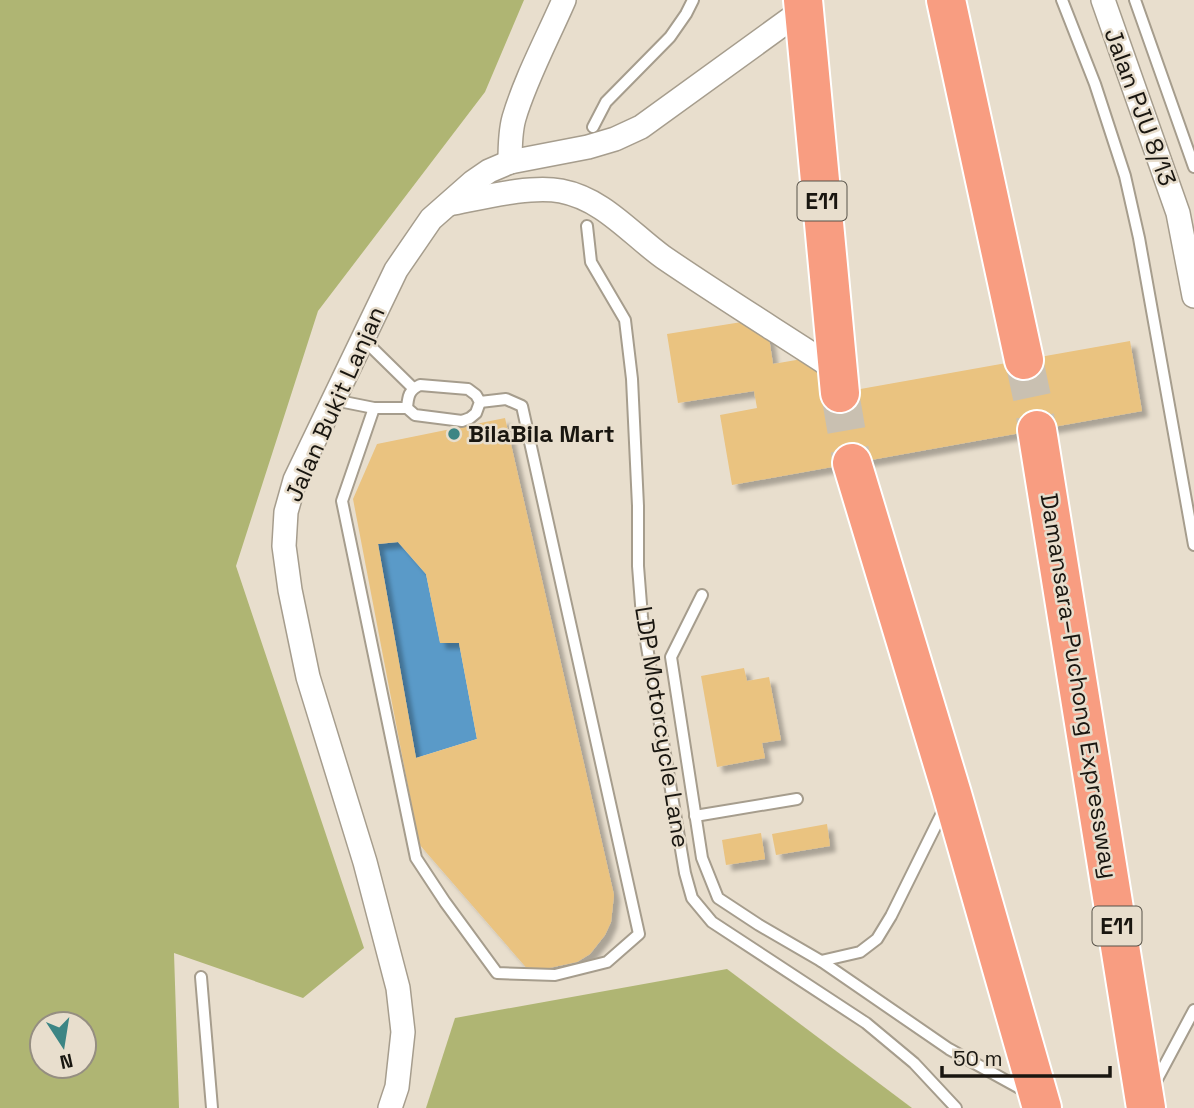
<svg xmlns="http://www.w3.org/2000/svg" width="1194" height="1108" font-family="'Space Grotesk',sans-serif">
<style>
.green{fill:#afb573;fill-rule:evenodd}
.water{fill:#5a9ac8}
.building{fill:#eac380;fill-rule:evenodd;filter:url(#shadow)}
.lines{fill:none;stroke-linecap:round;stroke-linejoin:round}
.motorway-tunnel{stroke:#c9c0b1;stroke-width:38;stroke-dasharray:38 19;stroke-linecap:butt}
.service-casing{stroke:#a69d8d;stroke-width:14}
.minor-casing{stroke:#a69d8d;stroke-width:26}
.motorway-casing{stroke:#fff;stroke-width:42}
.service{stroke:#fff;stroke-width:10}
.minor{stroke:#fff;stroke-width:23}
.motorway{stroke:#f89d81;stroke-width:38}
.poi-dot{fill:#3c8584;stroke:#e8decd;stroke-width:2.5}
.labels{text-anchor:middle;stroke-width:5;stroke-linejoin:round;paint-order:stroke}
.shield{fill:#e8decd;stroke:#575249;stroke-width:2}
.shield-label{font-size:23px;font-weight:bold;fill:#191610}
.street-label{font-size:24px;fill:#191610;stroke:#e8decd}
.poi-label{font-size:24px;font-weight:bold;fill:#191610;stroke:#e8decd;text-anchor:start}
</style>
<defs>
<filter id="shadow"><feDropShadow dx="6" dy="6" stdDeviation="2" flood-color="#0004"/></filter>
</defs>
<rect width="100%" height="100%" fill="#e8decd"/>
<g class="green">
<path d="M 0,0 L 524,0 L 485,92 L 318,311 L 236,566 L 364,948 L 303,998 L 174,953 L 179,1108 L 0,1108 ZM 84,1024 L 84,1066 L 42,1066 L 42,1024 Z"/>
<path d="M 727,969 L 912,1108 L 426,1108 L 455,1018 Z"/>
</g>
<path class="water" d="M 398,542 L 426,574 L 440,642 L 459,643 L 477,739 L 416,758 L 378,544 Z"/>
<g class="building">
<path d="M 766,318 L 773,364 L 831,354 L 838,393 L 1130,341 L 1142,411 L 732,485 L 720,415 L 757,408 L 754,391 L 678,403 L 667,334 Z"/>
<path d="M 505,418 L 614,895 L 611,922 L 605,935 L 590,954 L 577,962 L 530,972 L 419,844 L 353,499 L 377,444 ZM 398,542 L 426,574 L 440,643 L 459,643 L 477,739 L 416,758 L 378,544 Z"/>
<path d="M 744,668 L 747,681 L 769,677 L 781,740 L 762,743 L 765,758 L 717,767 L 701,676 Z"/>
<path d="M 827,824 L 830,846 L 776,855 L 772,834 Z"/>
<path d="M 761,833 L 765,859 L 726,865 L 722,840 Z"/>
</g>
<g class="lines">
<g class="motorway-tunnel">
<path d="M 1024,360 L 1034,407 L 1037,430"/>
<path d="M 840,393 L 852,463"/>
</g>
<g class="service-casing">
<g id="service">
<path d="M 1062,0 L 1095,84 L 1125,176 L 1139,238 L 1194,545"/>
<path d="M 1135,0 L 1194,167"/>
<path d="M 593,127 L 606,102 L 670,37 L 686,14 L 693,0"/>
<path d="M 587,226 L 591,262 L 625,320 L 632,379 L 638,506 L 638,566 L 642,617 L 685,873 L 692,898 L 712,922 L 866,1023 L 914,1063 L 956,1108"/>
<path d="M 363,339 L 413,388"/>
<path d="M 420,385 L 468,389 L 476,395 L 480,402 L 476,413 L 470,418 L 462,421 L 415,415 L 407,408 C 408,396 409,390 420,385 Z"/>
<path d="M 334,400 L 374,408 L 407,408"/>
<path d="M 374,408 L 342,501 L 416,858 L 445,902 L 497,973 L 555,975 L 607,962 L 639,934 L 522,406 L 506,399 L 480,402"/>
<path d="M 702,595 L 671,657 L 702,858 L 718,898 L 759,925 L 821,961 L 949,1049 L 1025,1091"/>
<path d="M 695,816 L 797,799"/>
<path d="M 821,961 L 860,952 L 877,939 L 891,916 L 945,807"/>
<path d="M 201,977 L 212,1108"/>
<path d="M 1154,1085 L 1194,1010"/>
</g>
</g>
<g class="minor-casing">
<g id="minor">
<path d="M 1103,0 L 1178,213 L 1194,296"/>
<path d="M 510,162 C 510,148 510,132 514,118 C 525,80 548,37 564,0"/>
<path d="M 449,204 C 481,198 530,185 561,191 C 603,199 630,233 663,257 C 720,296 780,333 838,371"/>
<path d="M 390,1108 L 397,1087 L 403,1032 L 398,988 L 365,862 L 308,677 L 290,590 L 284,546 L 286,512 L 295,480 L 396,270 L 431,219 L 473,182 L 489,171 L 510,162 L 588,147 L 615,139 L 641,127 L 804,9"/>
</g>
</g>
<g class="motorway-casing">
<g id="motorway">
<path d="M 803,0 L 840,393"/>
<path d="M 946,0 L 1024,360"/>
<path d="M 1037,430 L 1146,1108"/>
<path d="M 852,463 L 952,794 L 1042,1108"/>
</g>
</g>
<use href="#service" class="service"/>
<use href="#minor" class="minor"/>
<use href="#motorway" class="motorway"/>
</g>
<circle class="poi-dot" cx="454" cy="434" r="7"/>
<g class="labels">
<g class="shield">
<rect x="797.5" y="181.5" width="49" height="39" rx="5"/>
<rect x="1092.5" y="906.5" width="49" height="39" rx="5"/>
</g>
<g class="shield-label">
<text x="822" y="209">E11</text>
<text x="1117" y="934">E11</text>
</g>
<g class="street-label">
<text transform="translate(1140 107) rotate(70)" y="8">Jalan PJU 8/13</text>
<text transform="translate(335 404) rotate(-66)" y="8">Jalan Bukit Lanjan</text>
<text transform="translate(1079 686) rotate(81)" y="8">Damansara–Puchong Expressway</text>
<text transform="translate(662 727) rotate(81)" y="8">LDP Motorcycle Lane</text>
</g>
<g class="poi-label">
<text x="468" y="442">BilaBila Mart</text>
</g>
</g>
<g transform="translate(63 1045) rotate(168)"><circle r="33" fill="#e8decd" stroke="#958e81" stroke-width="2"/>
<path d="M0-5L12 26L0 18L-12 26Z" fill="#3c8584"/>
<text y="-10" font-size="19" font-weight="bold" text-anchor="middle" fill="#191610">N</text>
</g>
<path d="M942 1066v10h168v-10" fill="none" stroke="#191610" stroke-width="3.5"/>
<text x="953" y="1066" font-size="21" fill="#191610" stroke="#e8decd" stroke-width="5" paint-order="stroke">50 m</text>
</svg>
